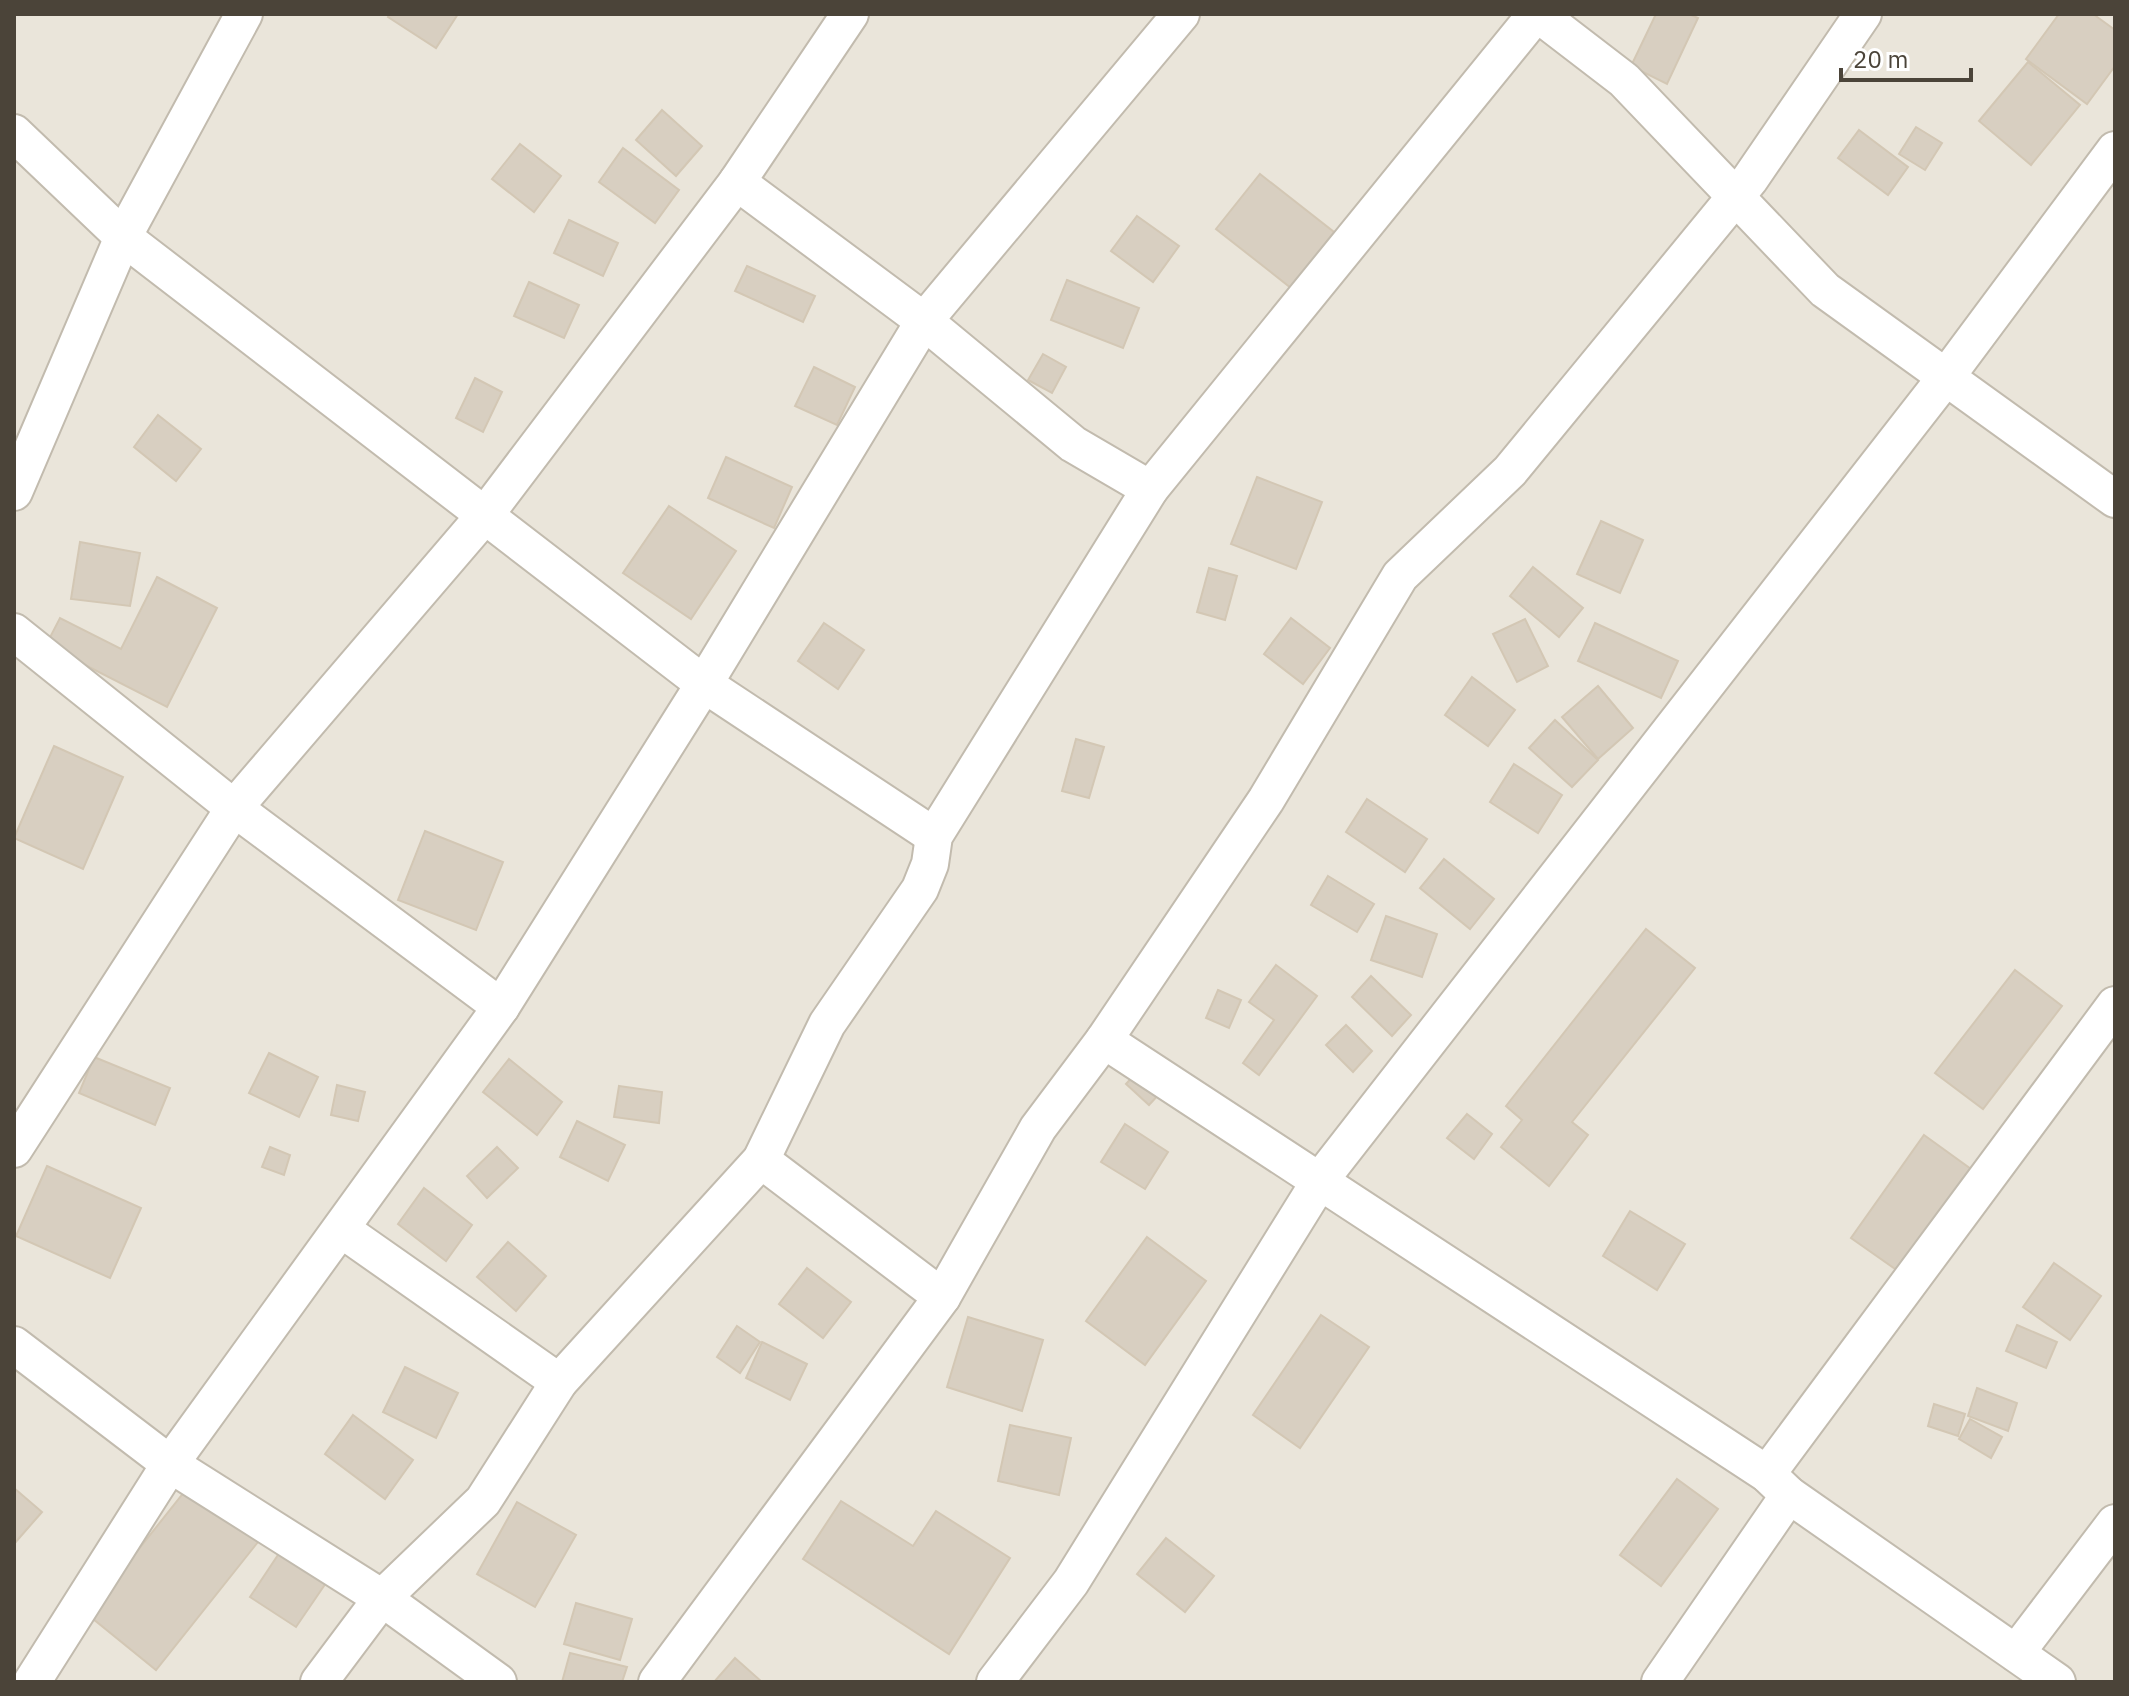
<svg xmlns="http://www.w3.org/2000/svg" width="2129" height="1696" font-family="'IBM Plex Sans',sans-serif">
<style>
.residential{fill:#eae5da}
.building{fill:#d8cfc1;stroke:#d3c7b4;stroke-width:2}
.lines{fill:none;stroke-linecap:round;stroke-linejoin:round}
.minor-casing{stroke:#c2bbae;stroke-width:40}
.minor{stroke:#fff;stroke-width:36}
</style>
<rect width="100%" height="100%" fill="#f6f3ec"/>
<rect class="residential" x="14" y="14" width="2101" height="1668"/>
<g class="building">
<path d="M 390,14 L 458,14 L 436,48 L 388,17 Z"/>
<path d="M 1656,14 L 1689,14 L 1698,18 L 1667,84 L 1631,66 Z"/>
<path d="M 2059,14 L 2093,14 L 2115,30 L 2115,66 L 2087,104 L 2026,59 Z"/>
<path d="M 2028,62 L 2080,105 L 2031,165 L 1979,121 Z"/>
<path d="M 662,110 L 702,146 L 676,176 L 636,140 Z"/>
<path d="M 1916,127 L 1942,143 L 1925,170 L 1899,154 Z"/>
<path d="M 1859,130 L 1908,167 L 1888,195 L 1838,158 Z"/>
<path d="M 520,144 L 561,176 L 534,212 L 492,179 Z"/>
<path d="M 623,148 L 679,190 L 655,223 L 599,182 Z"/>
<path d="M 1260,174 L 1334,232 L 1291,288 L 1216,229 Z"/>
<path d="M 1137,216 L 1179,246 L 1153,282 L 1111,251 Z"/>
<path d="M 569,220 L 618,243 L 603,276 L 554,253 Z"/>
<path d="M 747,266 L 815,296 L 803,322 L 735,291 Z"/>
<path d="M 1067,280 L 1139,308 L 1123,348 L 1051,320 Z"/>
<path d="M 529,282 L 579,305 L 564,338 L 514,316 Z"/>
<path d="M 1043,354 L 1066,367 L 1052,393 L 1028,380 Z"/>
<path d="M 814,367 L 855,387 L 837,425 L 795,406 Z"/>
<path d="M 475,378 L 502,392 L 483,432 L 456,418 Z"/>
<path d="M 158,415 L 201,449 L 176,481 L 134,447 Z"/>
<path d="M 726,457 L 792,487 L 774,528 L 708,498 Z"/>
<path d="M 1257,477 L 1322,502 L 1296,569 L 1231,544 Z"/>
<path d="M 669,506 L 736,551 L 691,619 L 623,573 Z"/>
<path d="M 1601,521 L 1643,540 L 1620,593 L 1577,574 Z"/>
<path d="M 80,542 L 140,553 L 130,606 L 71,599 Z"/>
<path d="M 1533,567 L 1583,608 L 1559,637 L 1510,596 Z"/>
<path d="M 1209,568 L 1237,576 L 1225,620 L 1197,612 Z"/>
<path d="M 157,577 L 217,608 L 167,707 L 46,645 L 60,618 L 121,649 Z"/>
<path d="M 1291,618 L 1330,648 L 1303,684 L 1264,654 Z"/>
<path d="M 1525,619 L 1548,666 L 1517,682 L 1493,634 Z"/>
<path d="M 824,623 L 864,650 L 838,689 L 798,661 Z"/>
<path d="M 1595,623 L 1678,661 L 1661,698 L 1578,661 Z"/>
<path d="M 1472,677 L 1515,710 L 1488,746 L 1445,715 Z"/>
<path d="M 1598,686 L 1633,728 L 1598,759 L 1562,717 Z"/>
<path d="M 1555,720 L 1598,760 L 1572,787 L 1529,748 Z"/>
<path d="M 1076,739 L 1104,747 L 1089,798 L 1062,791 Z"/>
<path d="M 54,746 L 123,777 L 83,869 L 14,838 Z"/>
<path d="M 1514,764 L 1562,795 L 1538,833 L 1490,802 Z"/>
<path d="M 1367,799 L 1427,839 L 1405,872 L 1346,832 Z"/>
<path d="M 425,831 L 503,862 L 476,930 L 398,900 Z"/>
<path d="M 1444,859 L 1494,899 L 1470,929 L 1420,888 Z"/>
<path d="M 1328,876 L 1374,904 L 1357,932 L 1311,905 Z"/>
<path d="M 1386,916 L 1437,934 L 1422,977 L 1371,960 Z"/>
<path d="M 1646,929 L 1695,968 L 1572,1122 L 1588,1135 L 1549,1186 L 1501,1147 L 1522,1120 L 1506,1106 Z"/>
<path d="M 1276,965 L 1317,996 L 1259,1075 L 1243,1063 L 1274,1020 L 1249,1002 Z"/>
<path d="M 2015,970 L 2062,1006 L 1983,1109 L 1935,1073 Z"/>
<path d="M 1371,976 L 1411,1015 L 1392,1036 L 1352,997 Z"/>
<path d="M 1218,990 L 1241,1000 L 1229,1028 L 1206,1018 Z"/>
<path d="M 1346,1025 L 1372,1051 L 1353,1072 L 1326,1045 Z"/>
<path d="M 269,1053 L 318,1077 L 299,1117 L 249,1093 Z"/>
<path d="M 94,1057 L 170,1088 L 155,1125 L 79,1093 Z"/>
<path d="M 509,1059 L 562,1102 L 537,1135 L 483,1092 Z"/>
<path d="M 1148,1060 L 1171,1081 L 1149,1105 L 1126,1084 Z"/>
<path d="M 337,1085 L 365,1092 L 358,1121 L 331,1115 Z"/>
<path d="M 619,1086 L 662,1092 L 659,1123 L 614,1117 Z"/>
<path d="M 1467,1114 L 1492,1134 L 1474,1159 L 1447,1138 Z"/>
<path d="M 577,1121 L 625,1145 L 608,1181 L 560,1157 Z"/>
<path d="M 1125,1124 L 1168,1152 L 1145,1189 L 1101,1162 Z"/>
<path d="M 1924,1135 L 1971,1169 L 1898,1271 L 1851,1238 Z"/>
<path d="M 270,1147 L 290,1155 L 284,1175 L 262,1167 Z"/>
<path d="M 497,1147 L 518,1168 L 487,1198 L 467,1176 Z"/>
<path d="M 47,1166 L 141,1208 L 110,1278 L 16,1236 Z"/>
<path d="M 424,1188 L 472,1225 L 446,1261 L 398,1224 Z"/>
<path d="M 1630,1211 L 1685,1244 L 1657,1290 L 1603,1256 Z"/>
<path d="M 1147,1237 L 1206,1281 L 1145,1365 L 1086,1321 Z"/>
<path d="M 508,1242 L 546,1276 L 516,1311 L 477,1277 Z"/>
<path d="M 2054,1263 L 2101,1296 L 2070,1340 L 2023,1307 Z"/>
<path d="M 807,1268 L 851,1302 L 823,1338 L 779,1304 Z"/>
<path d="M 1321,1315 L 1369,1347 L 1300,1448 L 1253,1415 Z"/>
<path d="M 968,1317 L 1043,1340 L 1022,1411 L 947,1387 Z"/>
<path d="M 2017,1325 L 2057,1342 L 2046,1368 L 2006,1351 Z"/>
<path d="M 737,1326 L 760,1342 L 740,1373 L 717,1357 Z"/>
<path d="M 762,1342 L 807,1364 L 790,1400 L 746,1378 Z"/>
<path d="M 405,1367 L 458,1393 L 436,1438 L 383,1412 Z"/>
<path d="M 1977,1388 L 2017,1403 L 2008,1431 L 1968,1416 Z"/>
<path d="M 1934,1404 L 1965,1414 L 1958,1436 L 1928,1426 Z"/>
<path d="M 353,1415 L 413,1460 L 385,1499 L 325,1454 Z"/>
<path d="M 1970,1419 L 2002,1437 L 1991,1458 L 1959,1439 Z"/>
<path d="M 1010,1425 L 1071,1438 L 1059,1495 L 998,1481 Z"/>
<path d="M 1677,1479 L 1718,1509 L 1661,1586 L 1620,1555 Z"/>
<path d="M 189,1486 L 258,1542 L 156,1670 L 87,1614 Z"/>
<path d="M 14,1488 L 42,1512 L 14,1544 Z"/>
<path d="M 841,1501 L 913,1546 L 936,1511 L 1010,1558 L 949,1654 L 803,1559 Z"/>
<path d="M 517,1502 L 576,1535 L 535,1607 L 477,1574 Z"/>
<path d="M 1166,1538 L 1214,1576 L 1185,1612 L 1137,1574 Z"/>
<path d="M 282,1549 L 328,1580 L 296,1627 L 250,1597 Z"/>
<path d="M 576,1603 L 632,1619 L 620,1660 L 564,1644 Z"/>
<path d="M 570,1653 L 627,1667 L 622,1682 L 562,1682 Z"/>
<path d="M 735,1658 L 762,1682 L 714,1682 Z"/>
</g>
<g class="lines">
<g class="minor-casing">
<g id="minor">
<path d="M 1538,14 L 1624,80 L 1825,290 L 2115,499"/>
<path d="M 14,133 L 123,237 L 704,684 L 934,836"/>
<path d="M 1150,489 L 1536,14"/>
<path d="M 14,492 L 123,237 L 244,14"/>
<path d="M 14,632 L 234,808 L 501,1007"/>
<path d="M 1104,1040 L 1767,1474 L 1789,1495 L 2057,1682"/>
<path d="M 14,1149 L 234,808 L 485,515 L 737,182 L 850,14"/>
<path d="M 761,1160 L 942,1297"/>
<path d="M 341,1229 L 559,1382"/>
<path d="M 14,1345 L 170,1464 L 382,1598 L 498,1682"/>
<path d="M 1767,1474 L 2115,1005"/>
<path d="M 2016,1653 L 2115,1523"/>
<path d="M 32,1682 L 170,1464 L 501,1007 L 704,684 L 924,321 L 737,182"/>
<path d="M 319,1682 L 382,1598 L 483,1501 L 559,1382 L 761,1160 L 827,1024 L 920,889 L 930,864 L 934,836 L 1150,489 L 1073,444 L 924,321 L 1181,14"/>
<path d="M 657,1682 L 942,1297 L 1038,1128 L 1104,1040 L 1266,800 L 1400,576 L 1510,471 L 1750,179 L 1863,14"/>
<path d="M 995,1682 L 1071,1582 L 1321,1179 L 1946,377 L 2115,150"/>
<path d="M 1660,1682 L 1789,1495"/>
</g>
</g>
<use href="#minor" class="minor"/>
</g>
<rect width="2129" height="1696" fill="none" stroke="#4b4439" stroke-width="32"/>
<path d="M1841 68v12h130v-12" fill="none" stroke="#4b4439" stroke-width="4"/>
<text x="1853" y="68" font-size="24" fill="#4b4439" stroke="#ffffff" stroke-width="6" paint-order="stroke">20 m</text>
</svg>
